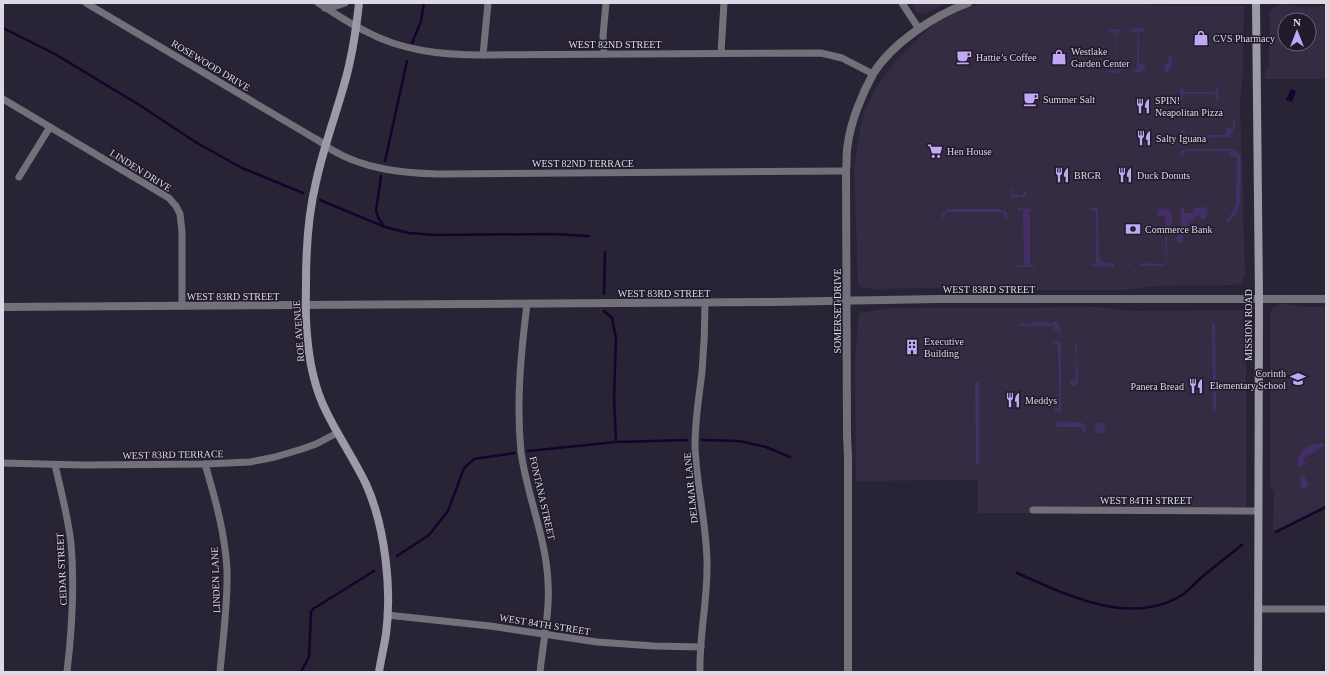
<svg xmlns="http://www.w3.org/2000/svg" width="1329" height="675" font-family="Georgia,serif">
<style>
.built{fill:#342c43;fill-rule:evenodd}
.green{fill:#432f65}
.water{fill:#15022d}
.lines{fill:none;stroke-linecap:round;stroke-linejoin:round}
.stream{stroke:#15022d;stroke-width:2.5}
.minor{stroke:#727079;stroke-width:7}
.tertiary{stroke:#727079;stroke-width:8}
.secondary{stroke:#9d99a7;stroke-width:8}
.labels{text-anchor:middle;stroke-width:3;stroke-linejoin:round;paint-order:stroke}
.poi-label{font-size:10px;fill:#dcd9e4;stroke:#201a2b;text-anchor:start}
.street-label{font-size:10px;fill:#dcd9e4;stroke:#201a2b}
</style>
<rect width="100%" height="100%" fill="#292435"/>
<g class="built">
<path d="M 911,3 L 947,3 L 924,14 L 917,12 Z"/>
<path d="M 985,3 L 1126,3 L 1178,6 L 1244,6 L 1243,72 L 1240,102 L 1245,275 L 1241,283 L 1236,285 L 1160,286 L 1125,290 L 998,290 L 979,287 L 873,289 L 863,288 L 860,286 L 858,282 L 854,168 L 860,130 L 865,109 L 877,86 L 895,62 L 930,27 L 940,20 L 971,6 Z"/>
<path d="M 1284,4 L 1305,7 L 1326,6 L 1326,79 L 1264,79 L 1265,71 L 1269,68 L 1270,12 L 1273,7 ZM 1285,20 L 1309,20 L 1309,44 L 1285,44 Z"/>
<path d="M 1282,303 L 1303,307 L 1326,307 L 1326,505 L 1273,531 L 1274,491 L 1272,489 L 1270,484 L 1270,314 L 1273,308 Z"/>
<path d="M 1097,307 L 1134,311 L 1243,310 L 1246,314 L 1246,513 L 978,513 L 978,480 L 856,481 L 855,358 L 858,324 L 860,313 L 865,312 L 892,308 Z"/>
</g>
<g class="green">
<path d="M 1133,28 L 1145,29 L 1144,32 L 1139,32 L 1139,64 L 1145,64 L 1145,67 C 1143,72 1139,73 1134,73 L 1132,72 L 1137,68 L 1138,31 L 1132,33 L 1131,30 Z"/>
<path d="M 1111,29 L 1120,29 L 1121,30 L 1116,34 L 1116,70 L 1121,68 L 1122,69 L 1119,73 L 1110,73 L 1109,72 L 1109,70 L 1115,70 L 1115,33 L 1109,32 L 1109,30 Z"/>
<path d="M 1168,57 L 1172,57 C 1172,64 1173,70 1166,73 L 1164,70 L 1165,64 L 1167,64 L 1169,61 Z"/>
<path d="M 1182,86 L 1183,87 L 1184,92 L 1215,92 L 1216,88 L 1218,87 L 1219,100 L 1216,100 L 1215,94 L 1184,94 L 1183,99 L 1181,100 L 1180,88 Z"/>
<path d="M 1233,119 L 1235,119 L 1235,126 L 1230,137 L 1188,138 C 1183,137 1182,136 1180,131 L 1183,129 L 1184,130 L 1185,135 L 1226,135 L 1226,128 L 1233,127 Z"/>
<path d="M 1186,149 L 1231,149 L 1237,151 L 1241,157 L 1240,201 L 1238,208 L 1231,221 L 1230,220 L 1227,223 L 1226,221 L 1232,213 L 1236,204 L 1237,157 L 1230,156 L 1229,151 L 1185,151 L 1184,156 L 1181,156 L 1180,151 Z"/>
<path d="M 1011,190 L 1017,190 L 1012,192 L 1012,195 L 1015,196 L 1018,195 L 1022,196 L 1024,191 L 1026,191 L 1026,197 L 1013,198 L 1011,195 Z"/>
<path d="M 1182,207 L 1184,208 L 1184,213 L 1193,213 L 1193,208 L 1205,207 L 1208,211 L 1207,216 L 1203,220 L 1198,215 L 1180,233 L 1184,238 L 1181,243 L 1178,243 L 1176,240 L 1181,228 L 1181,209 Z"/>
<path d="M 1018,208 L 1036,209 L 1034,210 L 1030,211 L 1030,265 L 1037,266 L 1035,267 L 1017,267 L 1018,265 L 1024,265 L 1023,211 L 1017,210 Z"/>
<path d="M 1091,208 L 1097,208 L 1098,210 L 1099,257 L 1102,262 L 1114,264 L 1114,267 L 1089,266 L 1090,265 L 1096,264 L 1096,211 L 1090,210 Z"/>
<path d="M 1164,208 L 1169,210 L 1172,214 L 1172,224 L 1167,233 L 1167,265 L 1166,266 L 1165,216 L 1159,216 L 1157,214 L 1159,209 Z"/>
<path d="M 948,209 L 1000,209 C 1005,210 1008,213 1008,218 L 1007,219 L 1005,218 L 1003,212 L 948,212 L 945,213 L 945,217 L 943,219 L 942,216 L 943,213 Z"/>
<path d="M 1127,263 L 1129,263 L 1130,266 L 1140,266 L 1140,263 L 1163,264 L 1163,266 L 1127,266 Z"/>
<path d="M 1056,321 L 1058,321 L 1061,330 L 1060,332 L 1057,329 L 1055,330 L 1054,332 L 1053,331 L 1053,326 L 1019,326 L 1019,323 L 1028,324 L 1037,322 L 1052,323 Z"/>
<path d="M 1215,324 L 1216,387 L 1213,387 L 1212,324 Z"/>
<path d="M 1054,341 L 1061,342 L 1061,410 L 1060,412 L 1054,411 L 1055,408 L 1059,408 L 1058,344 L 1053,344 Z"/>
<path d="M 1075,344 L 1077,344 L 1076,363 L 1077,363 C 1078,370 1080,381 1076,386 L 1072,386 L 1070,385 L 1070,381 L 1076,380 Z"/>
<path d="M 975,381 L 979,382 L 979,463 L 977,465 L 976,464 Z"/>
<path d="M 1213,391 L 1216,391 L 1216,410 L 1215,412 L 1213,410 Z"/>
<path d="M 1057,421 L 1083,423 L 1085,425 L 1086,431 L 1085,433 L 1083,433 L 1082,427 L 1056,427 Z"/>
<circle cx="1100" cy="428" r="5.5"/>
<path d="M 1321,443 L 1324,444 L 1324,446 L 1303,459 L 1305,464 L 1298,467 L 1297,465 C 1298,451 1307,444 1321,443 Z"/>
<path d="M 1302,475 L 1304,476 L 1309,485 L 1303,490 L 1302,489 L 1300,479 Z"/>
</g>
<path class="water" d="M 1291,89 L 1296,91 L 1292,102 L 1286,100 Z"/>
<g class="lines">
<g class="stream">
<path d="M 3,28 L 55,54 L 141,106 L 197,143 L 242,168 L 303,193"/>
<path d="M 412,43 L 421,21 L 424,3"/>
<path d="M 385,161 L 407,61"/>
<path d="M 381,176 L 376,211 L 379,219 L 384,226"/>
<path d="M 320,200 L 385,227 L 409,233 L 435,235 L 552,234 L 589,236"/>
<path d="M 604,294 L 605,252"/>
<path d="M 604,311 L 612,318 L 616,338 L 614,398 L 616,442 L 687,440"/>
<path d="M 702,440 L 739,441 L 766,447 L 790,457"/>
<path d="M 528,451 L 616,442"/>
<path d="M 1276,532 L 1326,507"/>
<path d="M 397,556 L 429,535 L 448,511 L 464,468 L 474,459 L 515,453"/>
<path d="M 1017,573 C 1065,594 1127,626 1179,597 C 1187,593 1194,584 1202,577 C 1215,566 1228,556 1242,545"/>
<path d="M 209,672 L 212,672"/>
<path d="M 301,672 L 309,657 L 311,612 L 313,609 L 374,571"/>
</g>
<g class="minor">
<path d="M 86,3 L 314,138 C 320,141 326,146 332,150 C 364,169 401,173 438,174 L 846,171"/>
<path d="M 318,3 C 333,12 348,23 365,31 C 402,51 442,55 483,55 L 821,53 L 842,58 L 873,74"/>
<path d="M 902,3 L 919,29"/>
<path d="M 325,8 L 333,7 L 345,3"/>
<path d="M 721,53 L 724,3"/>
<path d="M 604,54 L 603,36 L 606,3"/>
<path d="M 483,55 L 488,3"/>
<path d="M 3,99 L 169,198 L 176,206 L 180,214 L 182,232 L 182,306"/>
<path d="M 19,177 L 50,127"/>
<path d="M 527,304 C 521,353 516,402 521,452 C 527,496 546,537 548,582 C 550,612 543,642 540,672"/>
<path d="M 3,463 L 82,465 L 205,464 L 250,462 L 275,457 L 302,449 L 316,444 L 337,433"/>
<path d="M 205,464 C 215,498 225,533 227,569 C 228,604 223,637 220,672"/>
<path d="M 55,465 C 61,491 68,517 71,543 C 75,587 72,629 67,672"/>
<path d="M 1033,510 L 1258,511"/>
<path d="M 1258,609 L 1326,609"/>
<path d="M 387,615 L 490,626 L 597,642 L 654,646 L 701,647"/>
<path d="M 700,672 C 699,638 707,603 707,569 C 708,527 696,487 695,445 C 695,420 699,397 702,372 C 704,349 705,326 705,302"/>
</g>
<g class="tertiary">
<path d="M 3,307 L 772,302 L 938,299 L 1326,299"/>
<path d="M 848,672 L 848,457 L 847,435 L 846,171 C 847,162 846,152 848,143 C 851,121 862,94 873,74 C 892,43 935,15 968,3"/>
</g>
<g class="secondary">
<path d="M 359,3 C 356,31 352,58 344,85 C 335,117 323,149 316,182 C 308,215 306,248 306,282 C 306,299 305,317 307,334 C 309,361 314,387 326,411 C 338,436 354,459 366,484 C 385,526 392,589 386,634 C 384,647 381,659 379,672"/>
<path d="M 1256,3 L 1259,299 L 1258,672"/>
</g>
</g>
<defs>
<g id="shop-bare" transform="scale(1.2)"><path d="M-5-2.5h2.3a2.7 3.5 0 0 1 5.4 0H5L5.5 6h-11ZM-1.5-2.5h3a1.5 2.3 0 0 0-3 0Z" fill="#c1a8f3" stroke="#201a2b" stroke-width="2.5" paint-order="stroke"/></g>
<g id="cafe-bare" transform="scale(1.2)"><path d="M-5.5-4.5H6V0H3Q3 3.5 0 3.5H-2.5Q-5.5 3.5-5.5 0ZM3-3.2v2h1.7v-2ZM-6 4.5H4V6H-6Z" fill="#c1a8f3" stroke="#201a2b" stroke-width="2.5" paint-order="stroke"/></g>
<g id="restaurant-bare" transform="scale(1.2)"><path d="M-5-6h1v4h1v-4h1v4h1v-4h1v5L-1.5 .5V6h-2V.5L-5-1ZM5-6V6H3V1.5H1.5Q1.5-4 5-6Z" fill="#c1a8f3" stroke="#201a2b" stroke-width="2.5" paint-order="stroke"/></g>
<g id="supermarket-bare" transform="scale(1.2)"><path d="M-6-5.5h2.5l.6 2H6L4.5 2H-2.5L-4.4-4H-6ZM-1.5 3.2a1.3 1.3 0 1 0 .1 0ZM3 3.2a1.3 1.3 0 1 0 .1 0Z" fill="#c1a8f3" stroke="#201a2b" stroke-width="2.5" paint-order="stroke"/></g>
<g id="bank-bare" transform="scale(1.2)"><path d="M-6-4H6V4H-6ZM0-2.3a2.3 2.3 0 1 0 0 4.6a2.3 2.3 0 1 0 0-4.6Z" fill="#c1a8f3" stroke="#201a2b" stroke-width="2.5" paint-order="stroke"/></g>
<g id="building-bare" transform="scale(1.2)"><path d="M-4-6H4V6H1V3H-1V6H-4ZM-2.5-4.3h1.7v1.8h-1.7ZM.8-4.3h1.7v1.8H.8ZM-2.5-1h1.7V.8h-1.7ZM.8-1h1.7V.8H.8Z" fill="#c1a8f3" stroke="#201a2b" stroke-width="2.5" paint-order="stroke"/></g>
<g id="school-bare" transform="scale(1.2)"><path d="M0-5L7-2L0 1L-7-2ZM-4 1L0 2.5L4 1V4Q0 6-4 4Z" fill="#c1a8f3" stroke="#201a2b" stroke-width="2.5" paint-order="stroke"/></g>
</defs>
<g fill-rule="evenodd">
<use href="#shop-bare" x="1201" y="38"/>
<use href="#cafe-bare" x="964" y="57"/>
<use href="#shop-bare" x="1059" y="57"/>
<use href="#cafe-bare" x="1031" y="99"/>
<use href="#restaurant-bare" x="1143" y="106"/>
<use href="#restaurant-bare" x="1144" y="138"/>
<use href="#supermarket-bare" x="935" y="151"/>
<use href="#restaurant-bare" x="1062" y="175"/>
<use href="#restaurant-bare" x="1125" y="175"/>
<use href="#bank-bare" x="1133" y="229"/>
<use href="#building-bare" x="912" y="347"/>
<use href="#school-bare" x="1298" y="379"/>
<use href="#restaurant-bare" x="1196" y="386"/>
<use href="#restaurant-bare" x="1013" y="400"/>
</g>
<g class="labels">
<g class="poi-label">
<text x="1213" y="42">CVS Pharmacy</text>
<text x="1071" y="55">Westlake<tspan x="1071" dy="12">Garden Center</tspan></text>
<text x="976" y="61">Hattie’s Coffee</text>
<text x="1043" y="103">Summer Salt</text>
<text x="1155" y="104">SPIN!<tspan x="1155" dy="12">Neapolitan Pizza</tspan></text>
<text x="1156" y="142">Salty Iguana</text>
<text x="947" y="155">Hen House</text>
<text x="1074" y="179">BRGR</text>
<text x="1137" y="179">Duck Donuts</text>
<text x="1145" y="233">Commerce Bank</text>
<text x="924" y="345">Executive<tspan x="924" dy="12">Building</tspan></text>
<text x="1286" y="377" text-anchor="end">Corinth<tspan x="1286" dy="12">Elementary School</tspan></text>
<text x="1184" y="390" text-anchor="end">Panera Bread</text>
<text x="1025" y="404">Meddys</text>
</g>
<g class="street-label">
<text x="615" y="48">WEST 82ND STREET</text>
<text transform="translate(211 65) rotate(31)" y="4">ROSEWOOD DRIVE</text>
<text x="583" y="167">WEST 82ND TERRACE</text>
<text transform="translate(141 170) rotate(32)" y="4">LINDEN DRIVE</text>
<text x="989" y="293">WEST 83RD STREET</text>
<text x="664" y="297">WEST 83RD STREET</text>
<text x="233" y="300">WEST 83RD STREET</text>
<text transform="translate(837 311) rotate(-90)" y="4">SOMERSET DRIVE</text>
<text transform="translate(1248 325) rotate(-90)" y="4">MISSION ROAD</text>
<text transform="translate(298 331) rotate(-94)" y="4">ROE AVENUE</text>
<text transform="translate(173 454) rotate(-1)" y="4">WEST 83RD TERRACE</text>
<text transform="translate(690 488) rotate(-96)" y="4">DELMAR LANE</text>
<text transform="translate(543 498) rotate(77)" y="4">FONTANA STREET</text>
<text x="1146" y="504">WEST 84TH STREET</text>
<text transform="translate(61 569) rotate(-93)" y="4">CEDAR STREET</text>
<text transform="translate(215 580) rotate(-92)" y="4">LINDEN LANE</text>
<text transform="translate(545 624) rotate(9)" y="4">WEST 84TH STREET</text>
</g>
</g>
<rect width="1329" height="675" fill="none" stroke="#dcd9e4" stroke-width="8"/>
<g transform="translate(1297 32)"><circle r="19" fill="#201a2b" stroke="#6b6675"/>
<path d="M0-3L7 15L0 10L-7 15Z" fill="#c1a8f3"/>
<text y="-6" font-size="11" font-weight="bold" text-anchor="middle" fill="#dcd9e4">N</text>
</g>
</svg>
